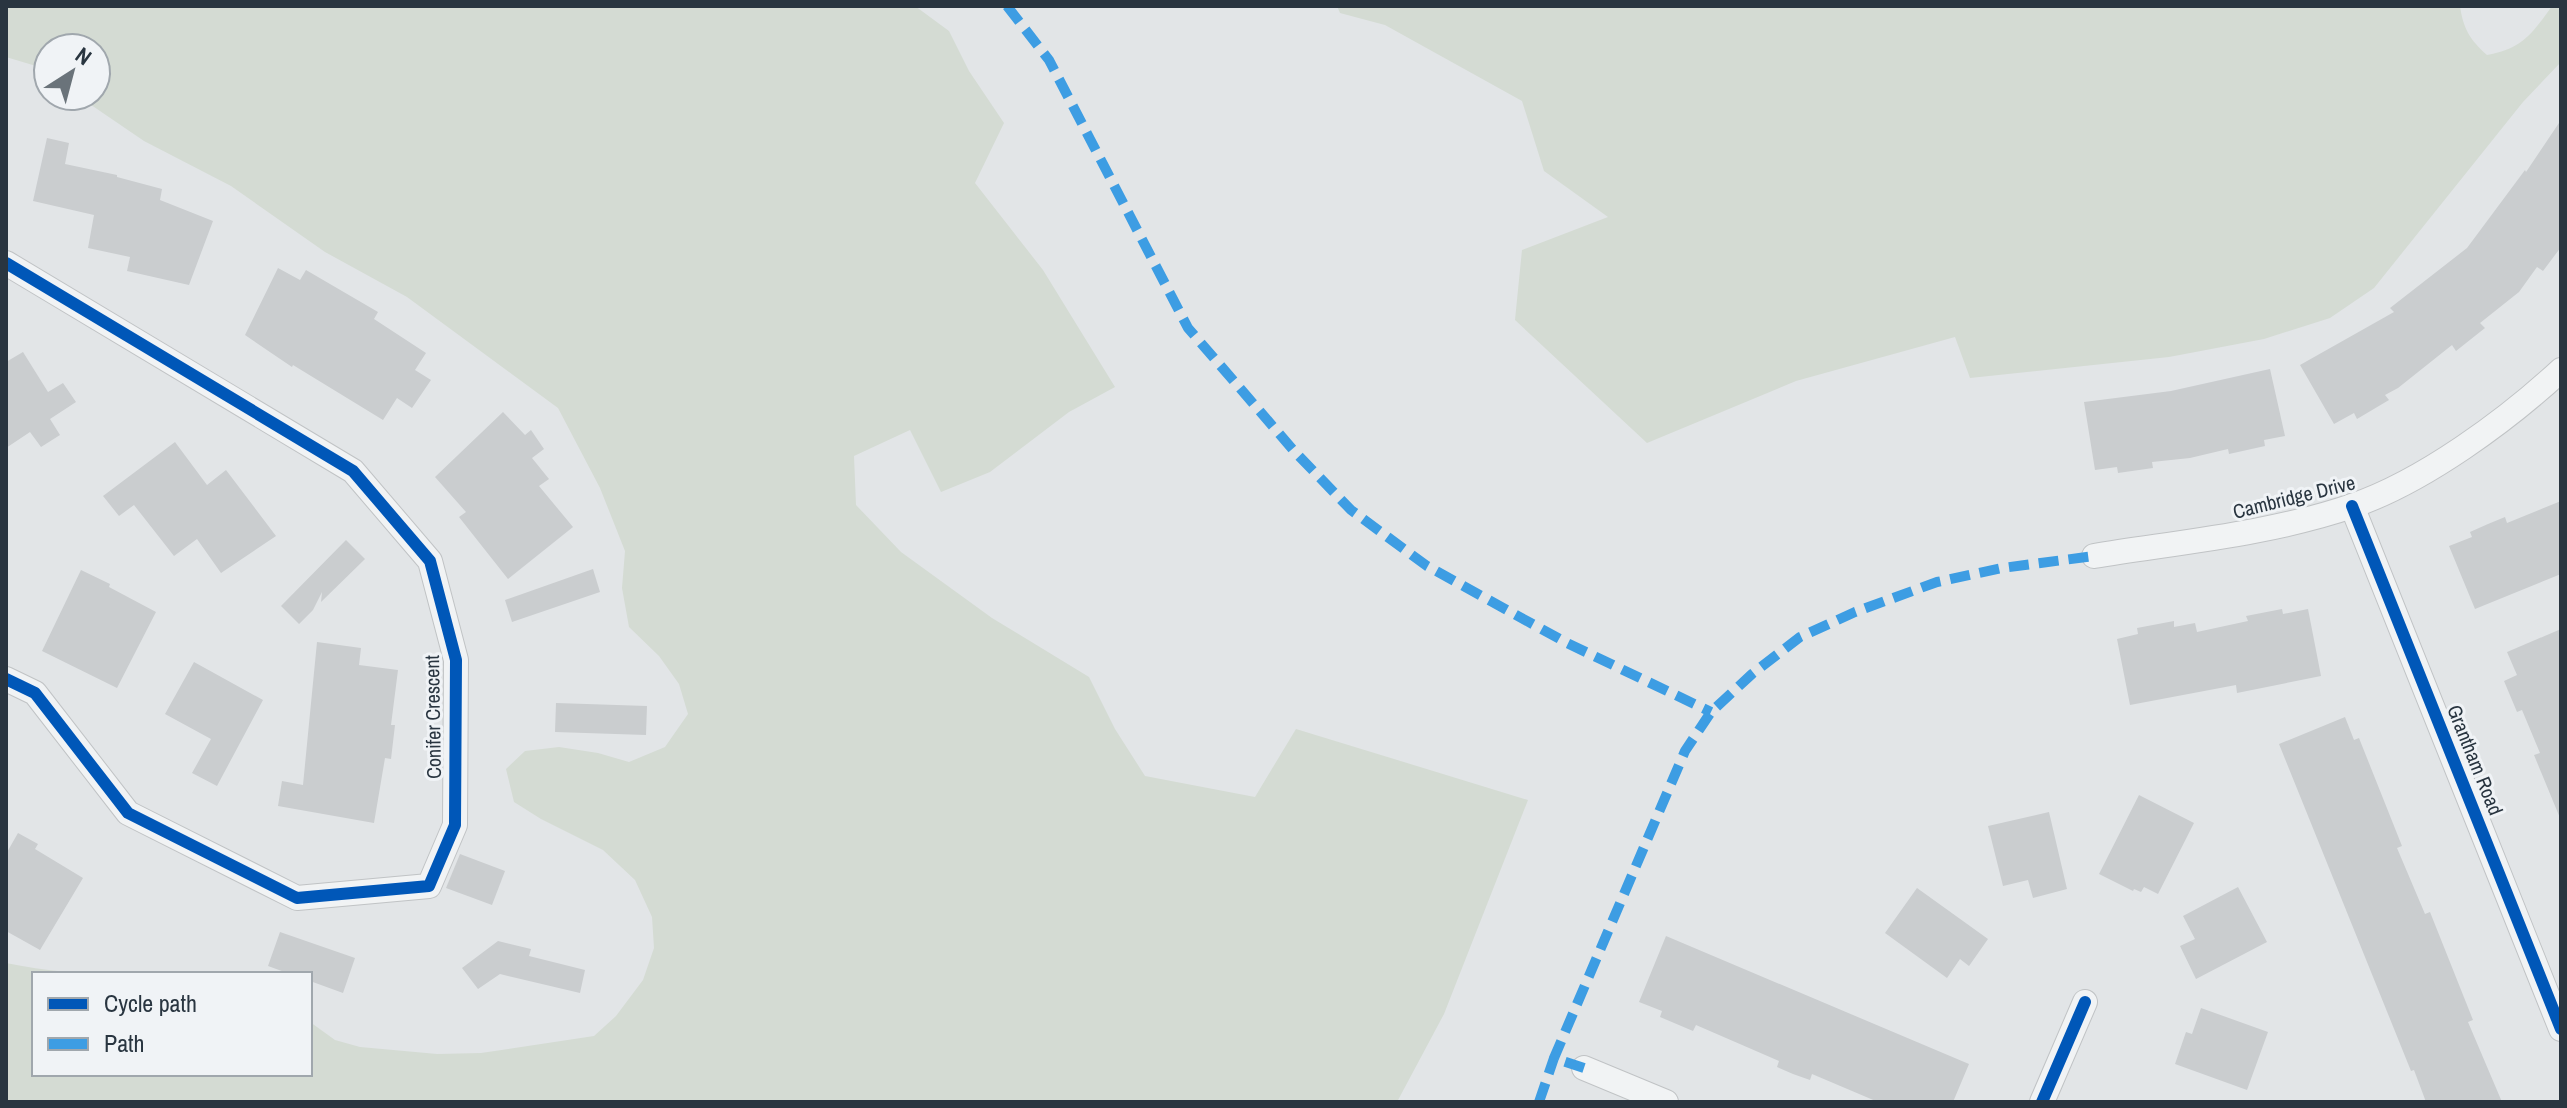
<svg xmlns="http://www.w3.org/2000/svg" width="2567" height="1108" font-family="'Archivo Narrow',sans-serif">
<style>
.green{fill:#d4dbd3}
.building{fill:#cacdcf}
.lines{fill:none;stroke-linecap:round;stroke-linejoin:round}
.minor-casing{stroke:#c0c3c5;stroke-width:26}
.minor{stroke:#f1f3f4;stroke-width:24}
.quiet{stroke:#3d9de3;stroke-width:10;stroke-dasharray:20 10;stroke-linecap:butt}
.cycleway-casing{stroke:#f0f3f6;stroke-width:17}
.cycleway{stroke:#0057b8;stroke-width:12}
.labels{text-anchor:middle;stroke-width:6;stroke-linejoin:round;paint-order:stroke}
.street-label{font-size:20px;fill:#293540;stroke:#f0f3f6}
</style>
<rect width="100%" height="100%" fill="#e2e5e7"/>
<g class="green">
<path d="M 6,6 L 915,6 L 949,31 L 969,71 L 1004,123 L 975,183 L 1043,270 L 1115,387 L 1069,412 L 990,472 L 941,492 L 910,430 L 854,456 L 856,505 L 901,552 L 992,618 L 1089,677 L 1115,729 L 1145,776 L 1255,797 L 1296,729 L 1528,800 L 1444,1014 L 1397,1102 L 6,1102 L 6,963 C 54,973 106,976 154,974 C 175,973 190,970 210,974 L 34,974 L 34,1074 L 310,1074 L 310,1022 L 335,1040 L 360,1047 L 437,1054 L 481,1053 L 594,1036 L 616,1016 L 643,980 L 654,948 L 652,917 L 635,880 L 603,850 L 541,819 L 514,802 L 506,769 L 525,751 L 559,747 L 598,753 L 629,762 L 665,747 L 688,714 L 679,684 L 659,656 L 629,627 L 622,588 L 625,551 L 600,488 L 558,408 L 407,297 L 325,252 L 231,186 L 144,141 L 78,96 L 96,96 L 96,48 L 48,48 L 48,75 L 36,66 L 6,57 Z"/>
<path d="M 1337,6 L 2460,6 C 2463,28 2470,40 2487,55 C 2522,49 2532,34 2552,6 L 2561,6 L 2561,62 L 2523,102 L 2374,288 L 2330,318 L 2264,339 L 2169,357 L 1970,378 L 1955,337 L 1796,381 L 1647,443 L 1515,320 L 1522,250 L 1608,217 L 1544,171 L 1522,101 L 1385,25 L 1340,13 Z"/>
</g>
<g class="building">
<path d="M 2561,120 L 2561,247 L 2543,271 L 2537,267 L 2519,292 L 2480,323 L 2485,328 L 2456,351 L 2452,345 L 2398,388 L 2385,395 L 2389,400 L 2357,419 L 2354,413 L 2334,424 L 2300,365 L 2394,312 L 2390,308 L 2467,248 L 2525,170 L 2526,172 Z"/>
<path d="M 47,138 L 69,143 L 65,164 L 117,175 L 117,177 L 162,189 L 160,200 L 213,221 L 189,285 L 127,271 L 130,257 L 88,248 L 94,215 L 33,201 Z"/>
<path d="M 278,268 L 300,280 L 306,270 L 378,312 L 374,319 L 426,353 L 415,370 L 431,380 L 412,408 L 397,398 L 383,420 L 293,365 L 292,367 L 245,335 Z"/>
<path d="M 23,352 L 48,392 L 63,383 L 76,402 L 50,419 L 60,435 L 41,447 L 30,432 L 6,448 L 6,362 Z"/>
<path d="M 2270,369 L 2285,436 L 2264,440 L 2265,446 L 2229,454 L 2228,449 L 2190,458 L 2152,462 L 2153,468 L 2118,473 L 2117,467 L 2095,470 L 2084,402 L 2171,391 Z"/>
<path d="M 503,412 L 525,435 L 531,430 L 544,449 L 532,458 L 549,479 L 539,486 L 573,527 L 508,579 L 459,517 L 466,512 L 435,477 Z"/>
<path d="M 175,442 L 207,485 L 226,470 L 276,536 L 221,573 L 197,539 L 174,556 L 134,505 L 119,516 L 103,496 Z"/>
<path d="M 2561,501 L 2561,574 L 2475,609 L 2449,546 L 2472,537 L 2470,532 L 2488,524 L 2505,517 L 2507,523 Z"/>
<path d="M 346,540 L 365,559 L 321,602 L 322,592 L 313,610 L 299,624 L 281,606 Z"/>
<path d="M 593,569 L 600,592 L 512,622 L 505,600 Z"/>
<path d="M 81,570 L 110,584 L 109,587 L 156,612 L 117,688 L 42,651 Z"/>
<path d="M 2282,609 L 2283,614 L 2308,609 L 2321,676 L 2237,693 L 2236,685 L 2130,705 L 2117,639 L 2138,634 L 2137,628 L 2174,621 L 2174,627 L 2195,623 L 2197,632 L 2248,621 L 2246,616 Z"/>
<path d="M 2561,629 L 2561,818 L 2560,818 L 2534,755 L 2540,753 L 2522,710 L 2517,712 L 2504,681 L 2517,675 L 2507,652 Z"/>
<path d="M 317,642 L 361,648 L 359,665 L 398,670 L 391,725 L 395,725 L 391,759 L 385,758 L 374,823 L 278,806 L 282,781 L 303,785 Z"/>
<path d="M 194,662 L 263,700 L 217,786 L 192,773 L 211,739 L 165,714 Z"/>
<path d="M 556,703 L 647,706 L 646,735 L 555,732 Z"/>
<path d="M 2345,717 L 2354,740 L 2359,738 L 2402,846 L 2397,848 L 2425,914 L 2430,912 L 2473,1020 L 2468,1022 L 2502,1102 L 2426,1102 L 2414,1070 L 2411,1071 L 2279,744 Z"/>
<path d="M 2139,795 L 2194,823 L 2158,894 L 2144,887 L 2141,892 L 2134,889 L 2133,891 L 2099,874 Z"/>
<path d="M 2049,812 L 2067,889 L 2033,898 L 2028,880 L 2003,886 L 1988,826 Z"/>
<path d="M 18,833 L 38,844 L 35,849 L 83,878 L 40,950 L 6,931 L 6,854 Z"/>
<path d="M 460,854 L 505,871 L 492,905 L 446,888 Z"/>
<path d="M 2238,887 L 2267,942 L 2196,979 L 2180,946 L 2195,939 L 2183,916 Z"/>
<path d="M 1917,888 L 1988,939 L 1969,966 L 1960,959 L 1947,978 L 1885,933 Z"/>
<path d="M 280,932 L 355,958 L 343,993 L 310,981 L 310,974 L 290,974 L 268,966 Z"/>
<path d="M 1666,936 L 1969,1064 L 1953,1102 L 1878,1102 L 1812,1074 L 1810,1080 L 1793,1074 L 1777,1067 L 1779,1061 L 1696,1025 L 1693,1031 L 1660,1017 L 1662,1011 L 1639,1002 Z"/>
<path d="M 498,941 L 531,949 L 529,956 L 585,970 L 580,993 L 500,974 L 478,989 L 462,968 Z"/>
<path d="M 2201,1008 L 2268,1032 L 2247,1090 L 2175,1064 L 2186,1032 L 2192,1034 Z"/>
</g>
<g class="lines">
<g class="minor-casing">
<g id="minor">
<path d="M 6,263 L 353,471 L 430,561 L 456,660 L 455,825 L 429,886 L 297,898 L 128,813 L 35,693 L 6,679"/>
<path d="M 2352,506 L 2561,1029"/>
<path d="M 2094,556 C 2180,542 2270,534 2352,506 C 2423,482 2507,420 2561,370"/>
<path d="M 1584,1068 L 1666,1102"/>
<path d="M 2042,1102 L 2085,1002"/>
</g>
</g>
<use href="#minor" class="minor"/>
<g class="quiet">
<path d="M 1007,6 L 1049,60 L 1188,328 L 1295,452 L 1351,510 L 1427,566 L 1567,643 L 1711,712"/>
<path d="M 1584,1068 L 1554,1058 L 1685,751 L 1711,712 L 1752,674 L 1800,637 L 1855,612 L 1937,582 L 2002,568 L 2094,556"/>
<path d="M 1539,1102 L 1554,1058"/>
</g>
<g class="cycleway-casing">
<g id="cycleway">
<path d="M 6,263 L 353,471 L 430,561 L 456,660 L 455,825 L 429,886 L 297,898 L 128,813 L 35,693 L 6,679"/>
<path d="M 2352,506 L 2561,1029"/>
<path d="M 2042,1102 L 2085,1002"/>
</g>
</g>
<use href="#cycleway" class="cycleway"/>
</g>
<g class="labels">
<g class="street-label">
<text transform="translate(2294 497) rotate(-14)" y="7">Cambridge Drive</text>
<text transform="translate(433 717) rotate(-91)" y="7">Conifer Crescent</text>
<text transform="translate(2475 760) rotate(68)" y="7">Grantham Road</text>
</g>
</g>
<rect width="2567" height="1108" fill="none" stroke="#293540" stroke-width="16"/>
<rect x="32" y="972" width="280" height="104" fill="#f0f3f6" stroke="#a0a7ad" stroke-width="2"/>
<rect x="48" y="998" width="40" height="12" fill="#0057b8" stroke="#a0a7ad" stroke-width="2"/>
<text x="104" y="1012" font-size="24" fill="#293540">Cycle path</text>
<rect x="48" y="1038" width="40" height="12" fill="#3d9de3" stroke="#a0a7ad" stroke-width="2"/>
<text x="104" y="1052" font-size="24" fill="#293540">Path</text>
<g transform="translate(72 72) rotate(36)"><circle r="38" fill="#f0f3f6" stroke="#a0a7ad" stroke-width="2"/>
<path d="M0-6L14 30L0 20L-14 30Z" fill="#6a737a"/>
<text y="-12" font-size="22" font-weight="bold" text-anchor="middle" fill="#293540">N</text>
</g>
</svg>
